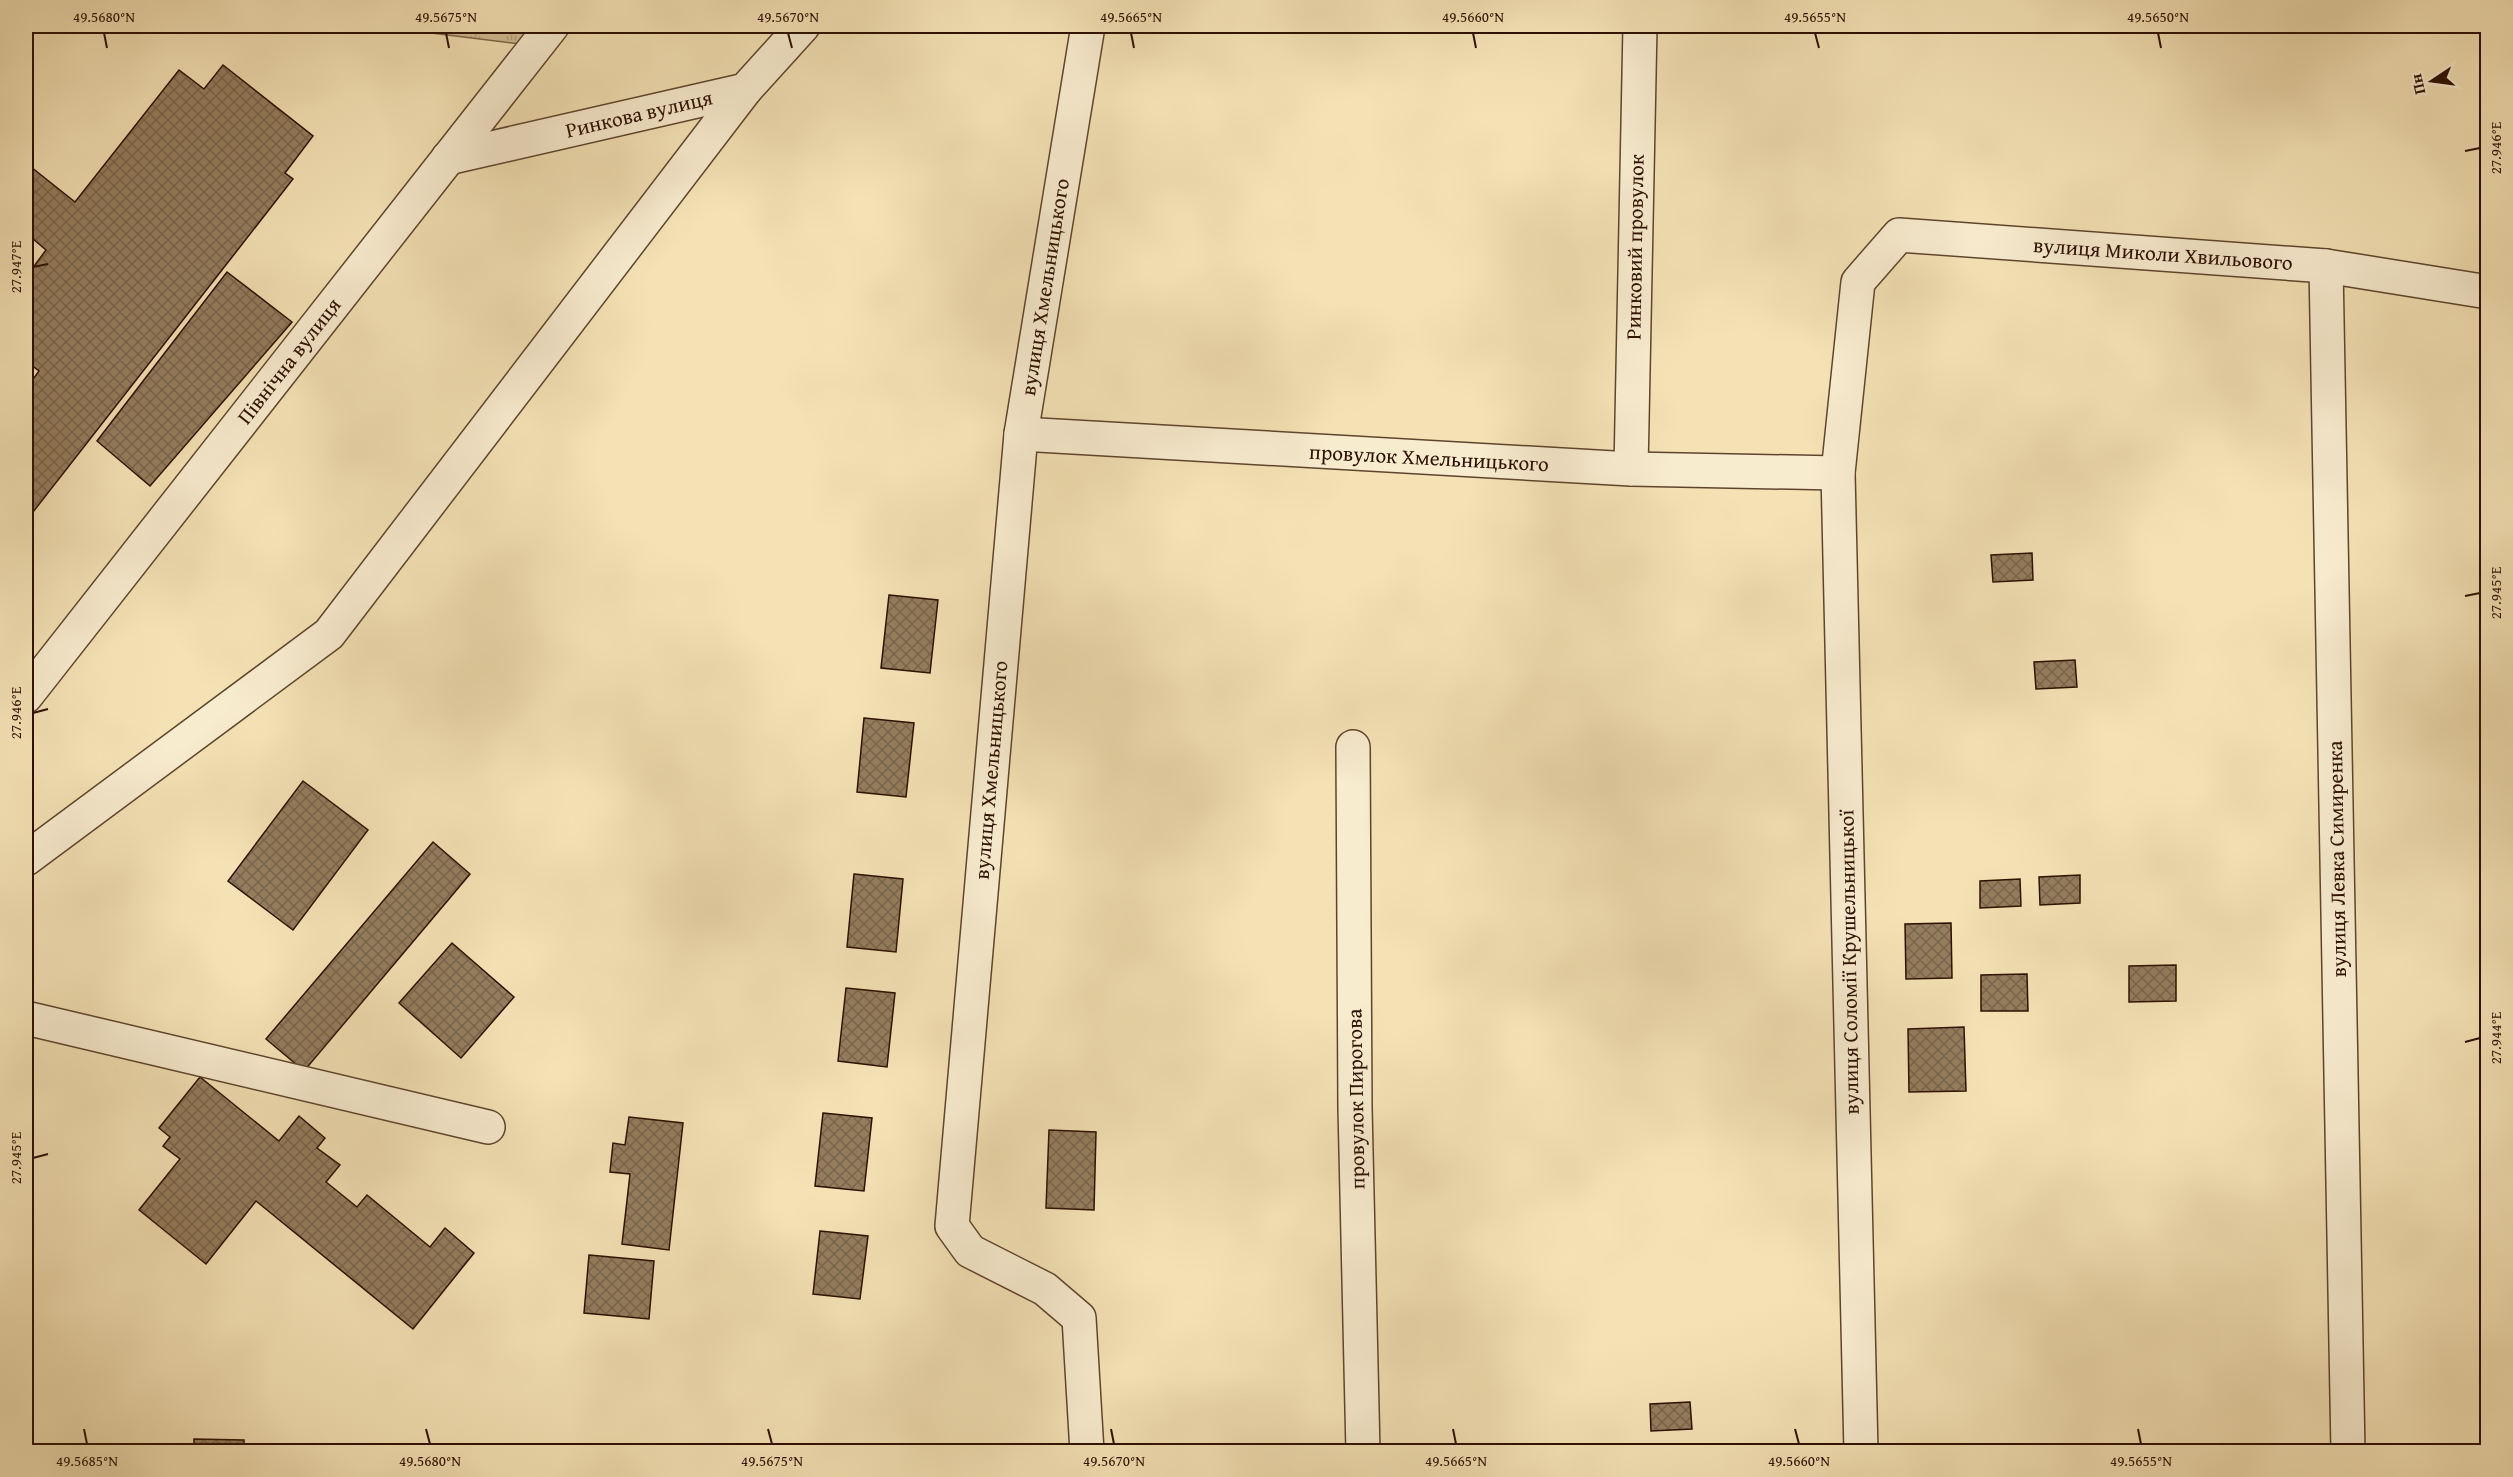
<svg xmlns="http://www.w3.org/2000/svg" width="2513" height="1477" font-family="'Gentium Book Plus',serif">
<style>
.grass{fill:url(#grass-tufts);stroke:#80674b;stroke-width:1.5}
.building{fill:url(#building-cross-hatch);stroke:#2d1000;stroke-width:1.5}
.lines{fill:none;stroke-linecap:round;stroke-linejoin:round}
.minor-casing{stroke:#5f442d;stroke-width:36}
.tertiary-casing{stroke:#5f442d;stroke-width:36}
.minor{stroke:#f8eccf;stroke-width:33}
.tertiary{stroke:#f8eccf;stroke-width:33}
.ticks{fill:none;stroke:#2d1000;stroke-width:2}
.labels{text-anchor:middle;stroke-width:4.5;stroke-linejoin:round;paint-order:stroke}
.street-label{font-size:21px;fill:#2d1000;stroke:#f8eccf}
.neatline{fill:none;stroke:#2d1000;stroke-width:2}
.ticks-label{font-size:15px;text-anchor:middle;fill:#2d1000}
</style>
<defs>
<pattern id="grass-tufts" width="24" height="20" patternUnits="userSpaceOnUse" patternTransform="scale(1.5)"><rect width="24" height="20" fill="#d2be96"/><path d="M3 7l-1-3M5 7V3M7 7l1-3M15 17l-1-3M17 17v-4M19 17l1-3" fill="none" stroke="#b5a280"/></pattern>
<pattern id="building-cross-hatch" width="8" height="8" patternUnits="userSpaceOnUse" patternTransform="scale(1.5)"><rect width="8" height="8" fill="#947d5e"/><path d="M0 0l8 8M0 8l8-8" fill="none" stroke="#79654b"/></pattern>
</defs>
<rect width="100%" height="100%" fill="#f4e2b5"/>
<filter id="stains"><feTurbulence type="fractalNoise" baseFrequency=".00333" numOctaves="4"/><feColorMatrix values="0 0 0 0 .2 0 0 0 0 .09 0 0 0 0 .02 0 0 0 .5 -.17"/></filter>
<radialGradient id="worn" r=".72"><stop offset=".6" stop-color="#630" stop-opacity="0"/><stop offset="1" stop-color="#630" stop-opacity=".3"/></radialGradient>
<path class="grass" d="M 375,26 L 552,26 L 536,46 Z"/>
<g class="building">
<path d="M 223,65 L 313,136 L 285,173 L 293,179 L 26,521 L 26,389 L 39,371 L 26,361 L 26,277 L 46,250 L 26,233 L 26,163 L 75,202 L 179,70 L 204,89 Z"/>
<path d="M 227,272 L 292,322 L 150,486 L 97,441 Z"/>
<path d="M 2032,553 L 2033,580 L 1993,582 L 1991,555 Z"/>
<path d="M 889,595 L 938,600 L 930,673 L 881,668 Z"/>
<path d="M 2075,660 L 2077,687 L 2036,689 L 2034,662 Z"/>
<path d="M 864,718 L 914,723 L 906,797 L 857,792 Z"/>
<path d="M 303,781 L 368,830 L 293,930 L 228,881 Z"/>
<path d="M 433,842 L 470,874 L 304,1071 L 266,1039 Z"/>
<path d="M 854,874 L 903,879 L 896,952 L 847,947 Z"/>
<path d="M 2080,875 L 2080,903 L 2040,905 L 2039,877 Z"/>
<path d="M 2020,879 L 2021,906 L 1980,908 L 1980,881 Z"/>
<path d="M 1951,923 L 1952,978 L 1906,979 L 1905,924 Z"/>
<path d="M 452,943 L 514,997 L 461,1058 L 399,1003 Z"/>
<path d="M 2176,965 L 2176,1001 L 2129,1002 L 2129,966 Z"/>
<path d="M 2027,974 L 2028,1011 L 1981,1011 L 1981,975 Z"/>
<path d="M 846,988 L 895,993 L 887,1067 L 838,1061 Z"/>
<path d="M 1964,1027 L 1966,1091 L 1909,1092 L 1908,1029 Z"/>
<path d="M 200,1077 L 279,1141 L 299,1116 L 325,1138 L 317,1148 L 340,1165 L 326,1182 L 357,1207 L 367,1195 L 430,1247 L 445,1228 L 474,1253 L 413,1329 L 256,1201 L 206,1264 L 139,1210 L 180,1159 L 163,1146 L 170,1137 L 159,1128 Z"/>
<path d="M 823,1113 L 872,1118 L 864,1191 L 815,1186 Z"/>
<path d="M 629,1117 L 683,1123 L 669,1250 L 622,1244 L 630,1174 L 610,1172 L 613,1143 L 625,1145 Z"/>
<path d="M 1049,1130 L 1096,1132 L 1094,1210 L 1046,1208 Z"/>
<path d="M 820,1231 L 868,1236 L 860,1299 L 813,1294 Z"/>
<path d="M 589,1255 L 654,1261 L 649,1319 L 584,1313 Z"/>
<path d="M 1690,1402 L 1692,1429 L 1651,1431 L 1650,1404 Z"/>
<path d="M 194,1439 L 244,1440 L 244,1452 L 194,1452 Z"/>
</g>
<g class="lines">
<g class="minor-casing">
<g id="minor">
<path d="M 448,158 L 745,90 L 803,26"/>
<path d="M 2326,266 L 2348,1452"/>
<path d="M 1021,434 L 1631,469 L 1838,473"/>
<path d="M 1631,469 L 1640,26"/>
<path d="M 1353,747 L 1355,1108 L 1363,1452"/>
<path d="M 26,859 L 329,634 L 745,90"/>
<path d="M 26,1018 L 488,1127"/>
<path d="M 1087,1452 L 1079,1318 L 1045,1289 L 970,1251 L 952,1226 L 1021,434 L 1088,26"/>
<path d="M 1861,1452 L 1838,473 L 1858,282 L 1899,235 L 2326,266 L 2488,292"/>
</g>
</g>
<g class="tertiary-casing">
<path id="tertiary" d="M 26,696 L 552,26"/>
</g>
<use href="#minor" class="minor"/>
<use href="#tertiary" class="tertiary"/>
</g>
<path class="ticks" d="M 104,33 L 107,48M 446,33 L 449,48M 788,33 L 792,48M 1131,33 L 1134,48M 1473,33 L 1476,48M 1815,33 L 1819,48M 2158,33 L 2161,48M 2465,151 L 2480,148M 33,267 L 48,264M 2465,596 L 2480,593M 33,713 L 48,709M 2465,1042 L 2480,1038M 33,1158 L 48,1154M 84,1429 L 87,1444M 426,1429 L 430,1444M 768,1429 L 772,1444M 1111,1429 L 1114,1444M 1453,1429 L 1456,1444M 1795,1429 L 1799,1444M 2138,1429 L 2141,1444"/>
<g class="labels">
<g class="street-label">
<text transform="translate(639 114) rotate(-13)" y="7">Ринкова вулиця</text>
<text transform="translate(1635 247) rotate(-89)" y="7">Ринковий провулок</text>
<text transform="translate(2163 254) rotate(4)" y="7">вулиця Миколи Хвильового</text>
<text transform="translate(1045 287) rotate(-81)" y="7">вулиця Хмельницького</text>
<text transform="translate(289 361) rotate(-52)" y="7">Північна вулиця</text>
<text transform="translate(1429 458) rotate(3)" y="7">провулок Хмельницького</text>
<text transform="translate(991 770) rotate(-85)" y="7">вулиця Хмельницького</text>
<text transform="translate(2337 859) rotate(-91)" y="7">вулиця Левка Симиренка</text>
<text transform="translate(1849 962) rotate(-91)" y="7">вулиця Соломії Крушельницької</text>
<text transform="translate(1356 1099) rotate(-91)" y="7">провулок Пирогова</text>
</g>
</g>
<rect width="2513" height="1477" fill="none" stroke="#f4e2b5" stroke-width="66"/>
<g transform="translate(2432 81) rotate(257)" stroke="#f8eccf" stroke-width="4.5" paint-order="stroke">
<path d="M0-4.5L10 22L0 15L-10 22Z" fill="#2d1000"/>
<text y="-9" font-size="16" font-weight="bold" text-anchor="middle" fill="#2d1000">Пн</text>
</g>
<rect x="33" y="33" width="2447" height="1411" class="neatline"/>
<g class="ticks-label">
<text x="104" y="22">49.5680°N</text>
<text x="446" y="22">49.5675°N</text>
<text x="788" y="22">49.5670°N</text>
<text x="1131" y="22">49.5665°N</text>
<text x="1473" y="22">49.5660°N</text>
<text x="1815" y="22">49.5655°N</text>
<text x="2158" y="22">49.5650°N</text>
<text transform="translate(2496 148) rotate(-90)" y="5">27.946°E</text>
<text transform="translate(16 267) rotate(-90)" y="5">27.947°E</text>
<text transform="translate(2496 593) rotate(-90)" y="5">27.945°E</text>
<text transform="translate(16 713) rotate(-90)" y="5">27.946°E</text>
<text transform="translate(2496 1038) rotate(-90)" y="5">27.944°E</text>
<text transform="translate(16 1158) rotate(-90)" y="5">27.945°E</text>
<text x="87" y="1466">49.5685°N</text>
<text x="430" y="1466">49.5680°N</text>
<text x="772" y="1466">49.5675°N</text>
<text x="1114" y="1466">49.5670°N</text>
<text x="1456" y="1466">49.5665°N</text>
<text x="1799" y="1466">49.5660°N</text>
<text x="2141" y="1466">49.5655°N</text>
</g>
<rect width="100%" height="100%" filter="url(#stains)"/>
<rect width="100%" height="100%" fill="url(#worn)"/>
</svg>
